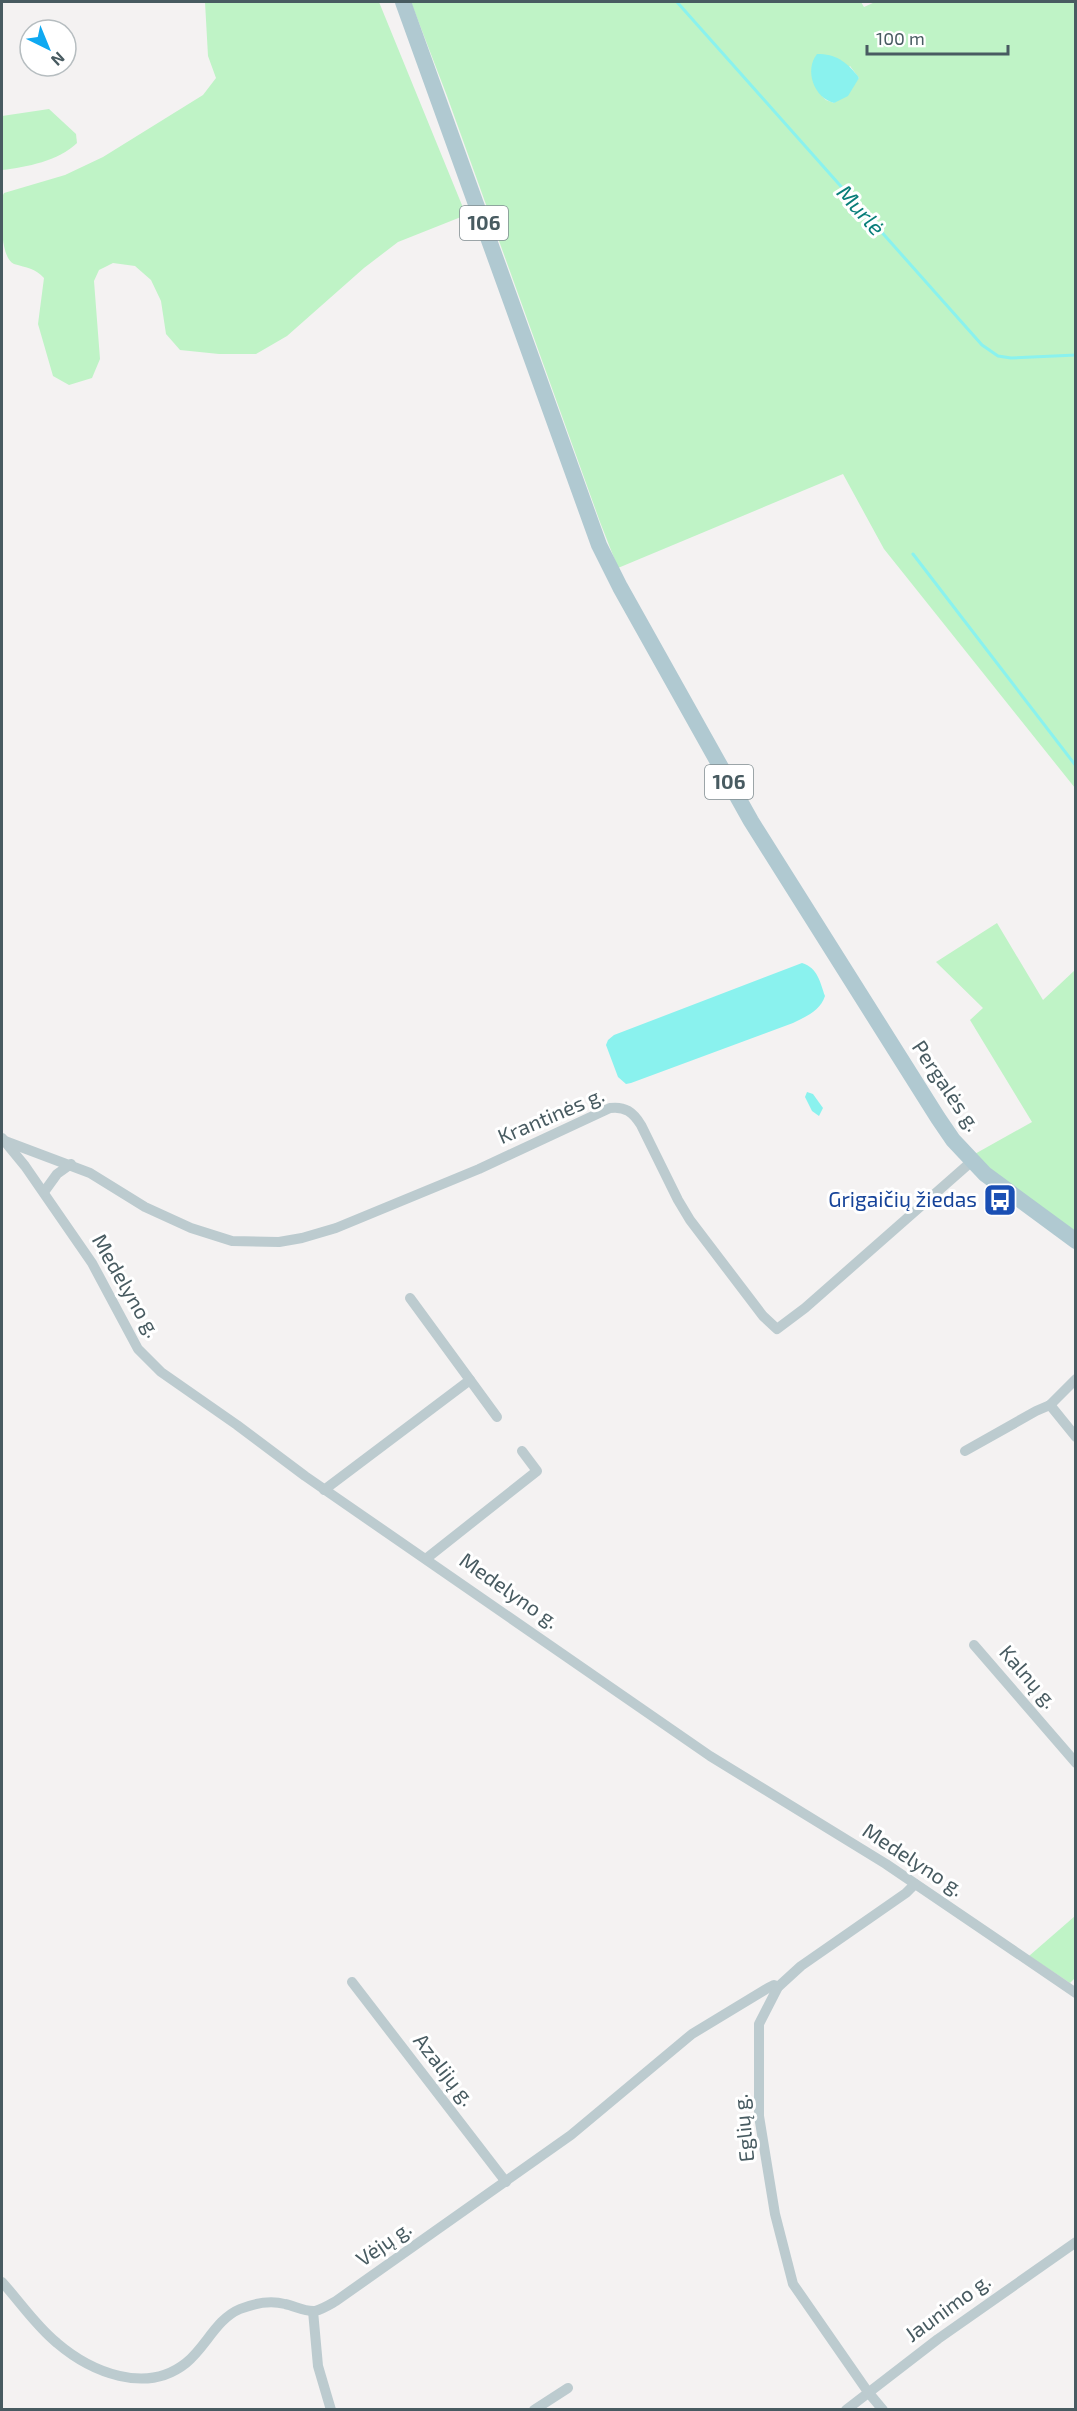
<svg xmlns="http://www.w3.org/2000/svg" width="1077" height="2411" font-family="'Exo 2',sans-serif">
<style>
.green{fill:#bff3c6;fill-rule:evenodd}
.water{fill:#8af2ee}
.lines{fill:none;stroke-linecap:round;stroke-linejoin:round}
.stream{stroke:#8af2ee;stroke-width:3}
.street{stroke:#bccbcf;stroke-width:10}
.primary{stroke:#b0c9d1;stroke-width:16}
.labels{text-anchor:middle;stroke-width:6;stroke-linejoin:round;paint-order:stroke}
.shield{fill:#fff;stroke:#7f8c90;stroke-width:1.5}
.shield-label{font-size:20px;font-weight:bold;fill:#485b61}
.street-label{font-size:21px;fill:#485b61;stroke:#fff}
.transit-label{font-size:21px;fill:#164399;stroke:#fff;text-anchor:end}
.water-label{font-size:22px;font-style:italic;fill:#097e79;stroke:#fff}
</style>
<rect width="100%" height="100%" fill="#f4f2f2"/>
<g class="green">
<path d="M 205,2 L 379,2 L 466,215 L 398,242 L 364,268 L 287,336 L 256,354 L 219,354 L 180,350 L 166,334 L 161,301 L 151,280 L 135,266 L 113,263 L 99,270 L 94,281 L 100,359 L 92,378 L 69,385 L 53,376 L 38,324 L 44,278 C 35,268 27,268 14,264 C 0,258 1,214 2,197 L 4,193 L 65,175 L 103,157 L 203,95 L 216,78 L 208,56 Z"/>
<path d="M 411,2 L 861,2 L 864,7 L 875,2 L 1075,2 L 1075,788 L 884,549 L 843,474 L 618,568 L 600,522 L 447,96 ZM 850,66 L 859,78 L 834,103 L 826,100 L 822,96 Z"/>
<path d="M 49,109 L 76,134 L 77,143 C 58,161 27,167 2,170 L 2,116 Z"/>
<path d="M 997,923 L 1043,1000 L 1075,970 L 1075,1235 L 973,1155 L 1032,1122 L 970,1020 L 983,1008 L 936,962 Z"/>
<path d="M 1075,1916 L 1075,1978 L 1070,1983 L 1029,1956 Z"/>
</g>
<g class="water">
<path d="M 817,54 C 836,54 845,61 857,75 L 859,78 L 848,96 L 834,103 C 814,98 804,70 817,54 Z"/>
<path d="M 802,963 C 818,968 820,982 825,996 C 820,1011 807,1016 793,1023 L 631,1083 L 626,1084 L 618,1077 L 606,1045 L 608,1040 L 614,1035 Z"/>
<path d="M 807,1092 L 813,1094 L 823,1108 L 819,1116 L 812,1111 L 805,1097 Z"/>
</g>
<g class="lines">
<g class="stream">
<path d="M 677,2 L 982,345 L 998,356 L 1011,358 L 1076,355"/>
<path d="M 913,554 L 1076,766"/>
</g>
<g class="street">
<path d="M 2,1138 L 25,1166 L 92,1263 L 138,1349 L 161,1372 L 237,1425 L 305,1476 L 710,1756 L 886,1864 L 1076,1993"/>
<path d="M 5,1141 L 90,1173 L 145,1207 L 191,1228 L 232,1241 L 279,1242 L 302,1238 L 336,1228 L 479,1169 L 610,1108 C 625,1106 633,1112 641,1125 L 678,1200 L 690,1220 L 763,1316 L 777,1329 L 805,1308 L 971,1162"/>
<path d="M 44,1192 L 57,1174 L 71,1164"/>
<path d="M 410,1298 L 470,1380"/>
<path d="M 1050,1405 L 1076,1437"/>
<path d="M 965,1451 L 1036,1411 L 1050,1405 L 1076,1379"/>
<path d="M 324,1490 L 470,1380 L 497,1417"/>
<path d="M 427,1558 L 537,1471 L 522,1451"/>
<path d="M 974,1645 L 1076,1763"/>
<path d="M 352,1982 L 506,2182"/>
<path d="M 2,2282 C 20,2302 36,2326 57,2343 C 91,2372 146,2395 186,2363 C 206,2347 216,2319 240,2309 C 255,2303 269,2300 285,2304 C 295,2306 305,2312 315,2311 C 323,2309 329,2305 336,2301 L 571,2135 L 692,2034 L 768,1988 L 774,1985 L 778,1987"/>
<path d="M 313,2311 L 318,2366 L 331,2410"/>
<path d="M 534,2410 L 568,2388"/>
<path d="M 846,2410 L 938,2339 L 1076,2242"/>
<path d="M 883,2410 L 868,2392 L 793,2284 L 775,2214 L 759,2116 L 759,2024 L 778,1987 L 801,1966 L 906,1893 L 915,1884"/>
</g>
<path class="primary" d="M 403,2 L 599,545 L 620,587 L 751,821 L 938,1118 L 953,1140 L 985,1174 L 1076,1241"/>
</g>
<defs>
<g id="bus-square" transform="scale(1.725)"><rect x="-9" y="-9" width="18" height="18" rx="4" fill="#1a4fb4" stroke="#fff"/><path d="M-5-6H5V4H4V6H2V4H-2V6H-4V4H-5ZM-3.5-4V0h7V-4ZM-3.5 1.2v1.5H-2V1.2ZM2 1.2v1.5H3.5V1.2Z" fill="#fff"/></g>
</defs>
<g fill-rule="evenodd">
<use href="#bus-square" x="1000" y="1200"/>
</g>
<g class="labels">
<g class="shield">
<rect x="460" y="206" width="48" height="34" rx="4.5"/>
<rect x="705" y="765" width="48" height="34" rx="4.5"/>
</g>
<g class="shield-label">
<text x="484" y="230">106</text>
<text x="729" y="789">106</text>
</g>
<g class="street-label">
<text transform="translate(946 1086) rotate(56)" y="7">Pergalės g.</text>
<text transform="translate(551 1116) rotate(-23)" y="7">Krantinės g.</text>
<text transform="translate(126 1286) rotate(60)" y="7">Medelyno g.</text>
<text transform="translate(509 1591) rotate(35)" y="7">Medelyno g.</text>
<text transform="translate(1028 1677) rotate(49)" y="7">Kalnų g.</text>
<text transform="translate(913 1860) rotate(33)" y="7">Medelyno g.</text>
<text transform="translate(444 2070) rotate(52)" y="7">Azalijų g.</text>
<text transform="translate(744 2128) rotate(-96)" y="7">Eglių g.</text>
<text transform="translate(384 2244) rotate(-35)" y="7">Vėjų g.</text>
<text transform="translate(948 2308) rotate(-36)" y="7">Jaunimo g.</text>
</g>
<g class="transit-label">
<text x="977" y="1207">Grigaičių žiedas</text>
</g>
<g class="water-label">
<text transform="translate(861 210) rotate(48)" y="8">Murlė</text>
</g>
</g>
<rect width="1077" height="2411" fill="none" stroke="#485b61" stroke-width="6"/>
<g transform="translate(48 48) rotate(137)"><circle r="28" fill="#ffffff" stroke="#b6bdc0" stroke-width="1.5"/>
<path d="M0-4.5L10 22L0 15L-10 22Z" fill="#0fa9f1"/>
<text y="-9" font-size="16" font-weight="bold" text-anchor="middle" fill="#485b61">N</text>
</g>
<path d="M867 45v9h141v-9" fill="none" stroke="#485b61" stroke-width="3"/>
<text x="876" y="45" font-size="18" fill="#485b61" stroke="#ffffff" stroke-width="4.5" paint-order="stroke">100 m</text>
</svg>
